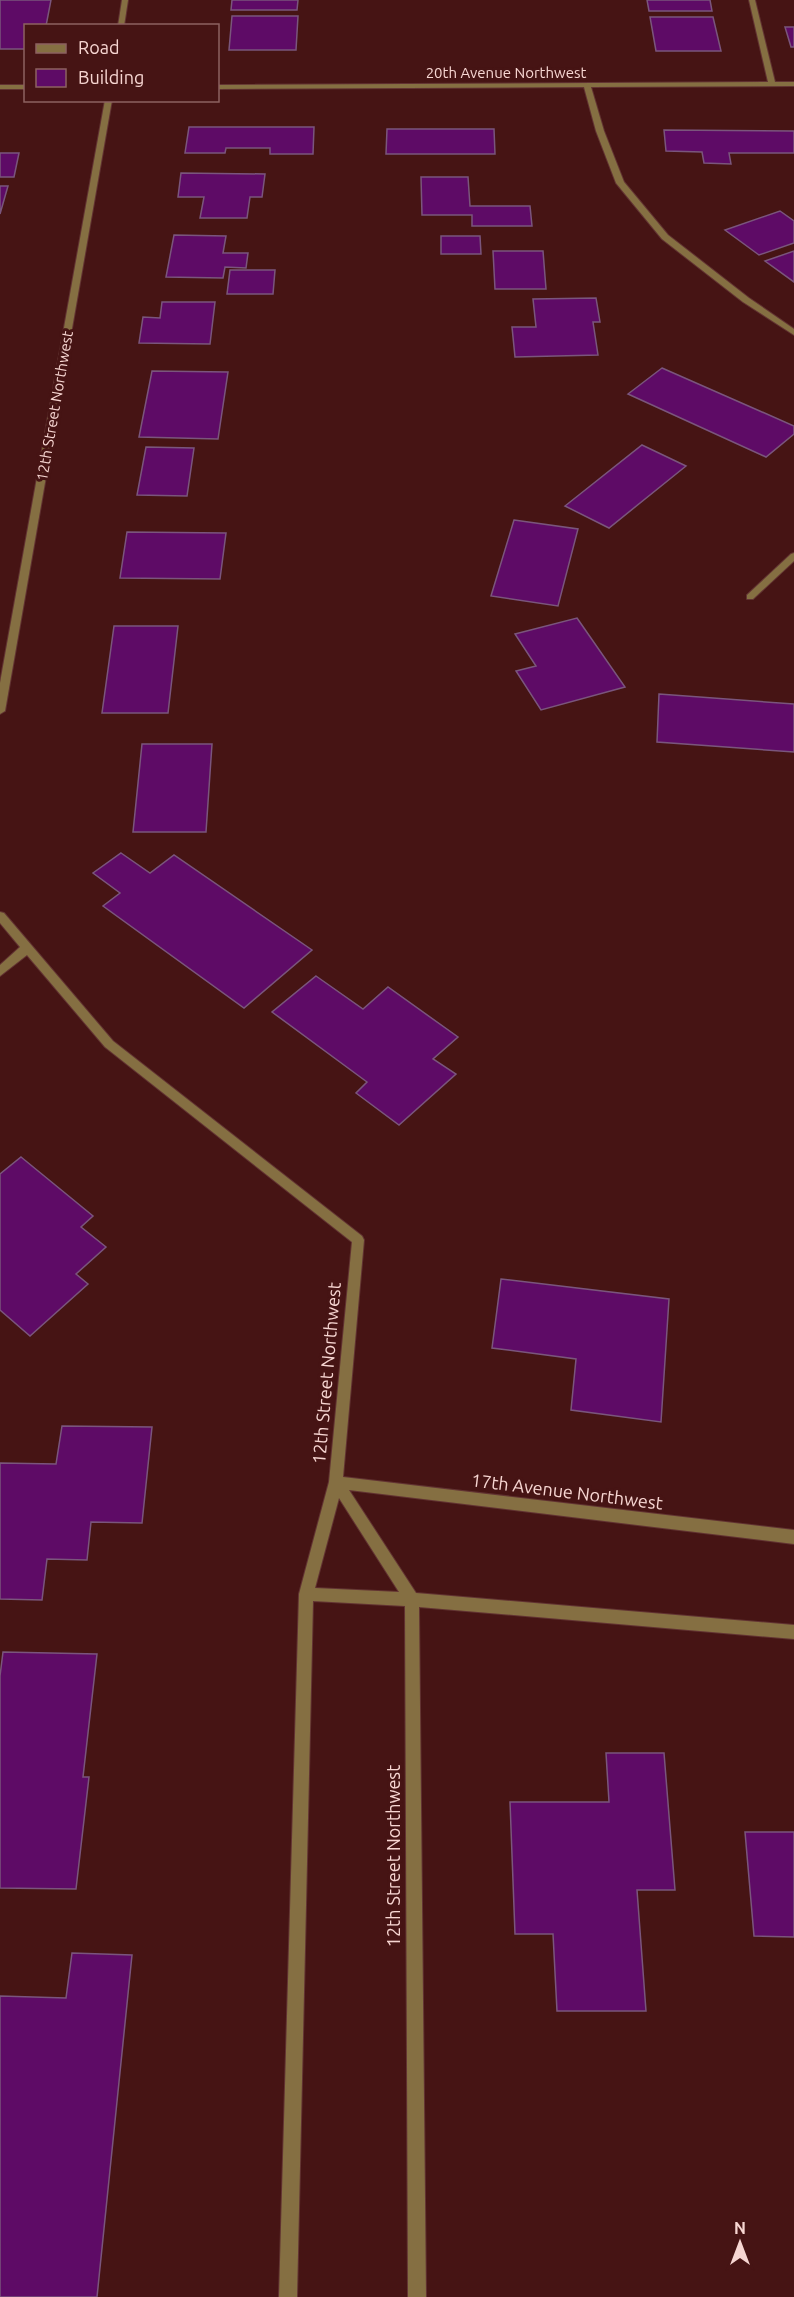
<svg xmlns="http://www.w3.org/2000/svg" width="794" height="2297" font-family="Ubuntu,sans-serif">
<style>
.building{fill:#5e0b66;stroke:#7a557c;stroke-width:1.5}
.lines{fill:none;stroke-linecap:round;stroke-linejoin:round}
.street-casing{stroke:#623332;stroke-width:2}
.street{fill:#856f42;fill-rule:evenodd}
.labels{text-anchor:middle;stroke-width:6;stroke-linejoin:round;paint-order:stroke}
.far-street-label{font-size:15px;fill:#f7d6d2;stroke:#461414}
.street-label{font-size:18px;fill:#f7d6d2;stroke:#461414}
</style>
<rect width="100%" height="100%" fill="#461414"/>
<g class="building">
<path d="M 0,0 L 51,0 L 46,26 L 26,26 L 26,49 L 0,49 Z"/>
<path d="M 232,0 L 298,0 L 297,10 L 231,10 Z"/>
<path d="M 647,0 L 710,0 L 712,11 L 649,11 Z"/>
<path d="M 232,16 L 298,16 L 296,50 L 229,50 Z"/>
<path d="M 650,17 L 713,17 L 721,51 L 656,51 Z"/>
<path d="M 785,27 L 794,27 L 794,47 L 791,47 Z"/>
<path d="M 189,127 L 314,127 L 313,154 L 270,154 L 270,148 L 226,148 L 225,153 L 185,153 Z"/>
<path d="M 387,129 L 494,129 L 495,154 L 386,154 Z"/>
<path d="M 664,130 L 794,131 L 794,153 L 729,153 L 731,164 L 704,163 L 702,152 L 666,151 Z"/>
<path d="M 0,153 L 19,153 L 14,177 L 0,177 Z"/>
<path d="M 181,173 L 265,174 L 262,197 L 250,197 L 247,218 L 200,218 L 204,197 L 178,197 Z"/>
<path d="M 421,177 L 468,177 L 470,206 L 530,206 L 532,226 L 472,226 L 472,215 L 422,215 Z"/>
<path d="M 0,186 L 8,186 L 0,214 Z"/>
<path d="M 780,211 L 794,221 L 794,243 L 759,255 L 725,230 Z"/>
<path d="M 174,235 L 226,236 L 223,253 L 248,253 L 246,268 L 225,267 L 223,278 L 166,277 Z"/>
<path d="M 441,236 L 480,236 L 481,254 L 441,254 Z"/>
<path d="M 493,251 L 543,251 L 546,289 L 495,289 Z"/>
<path d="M 794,251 L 794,282 L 765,261 Z"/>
<path d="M 230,270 L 275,270 L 273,294 L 227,294 Z"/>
<path d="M 596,298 L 600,322 L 593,322 L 598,355 L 515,357 L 512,327 L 536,327 L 533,299 Z"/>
<path d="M 162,302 L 215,302 L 210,344 L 139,343 L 143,317 L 160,318 Z"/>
<path d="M 662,368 L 794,426 L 794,434 L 766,457 L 628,394 Z"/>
<path d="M 152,371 L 228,372 L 218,439 L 139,437 Z"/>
<path d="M 642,445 L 686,466 L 609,528 L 565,506 Z"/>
<path d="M 146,447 L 194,448 L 187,496 L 137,495 Z"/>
<path d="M 514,520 L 578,529 L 558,606 L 491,596 Z"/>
<path d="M 127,532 L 226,533 L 220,579 L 120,578 Z"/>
<path d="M 577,618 L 625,687 L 541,710 L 516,671 L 536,666 L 515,634 Z"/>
<path d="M 114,626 L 178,626 L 168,713 L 102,713 Z"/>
<path d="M 659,694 L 794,704 L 794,752 L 657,742 Z"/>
<path d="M 142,744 L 212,744 L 206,832 L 133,832 Z"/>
<path d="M 121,853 L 150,873 L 174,855 L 312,950 L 244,1008 L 103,906 L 120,893 L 93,873 Z"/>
<path d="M 316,976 L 363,1009 L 388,987 L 458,1037 L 433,1059 L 456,1074 L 399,1125 L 356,1093 L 367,1082 L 272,1012 Z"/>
<path d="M 21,1157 L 93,1216 L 81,1227 L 106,1247 L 76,1274 L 88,1284 L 30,1336 L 0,1310 L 0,1174 Z"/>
<path d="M 501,1279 L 669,1299 L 661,1422 L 571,1410 L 576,1359 L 492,1348 Z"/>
<path d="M 62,1426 L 152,1427 L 142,1523 L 91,1522 L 87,1560 L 47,1559 L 42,1600 L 0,1599 L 0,1463 L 56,1464 Z"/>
<path d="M 3,1652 L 97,1654 L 83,1777 L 89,1777 L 76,1889 L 0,1888 L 0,1676 Z"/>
<path d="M 606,1753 L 664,1753 L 675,1890 L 637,1890 L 646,2011 L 557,2011 L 553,1934 L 515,1934 L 510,1802 L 609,1802 Z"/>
<path d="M 745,1832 L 794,1832 L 794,1937 L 754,1936 Z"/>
<path d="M 72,1953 L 132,1955 L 97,2297 L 0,2297 L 0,1996 L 66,1998 Z"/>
</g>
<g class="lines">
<g class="street-casing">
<g id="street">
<path d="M 122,0 L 128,0 L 124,26 L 118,26 Z"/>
<path d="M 749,0 L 755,0 L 775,82 L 794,82 L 794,86 L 591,87 L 604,131 L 624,182 L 668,235 L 749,298 L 794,329 L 794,335 L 743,302 L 662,239 L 616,183 L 596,131 L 584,87 L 218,89 L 218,85 L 768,82 Z"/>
<rect x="0" y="85" width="26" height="4"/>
<path d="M 105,100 L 112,100 L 5,711 L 0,714 L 0,683 Z"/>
<path d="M 794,553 L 794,561 L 753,599 L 747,599 L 747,595 L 791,554 Z"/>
<path d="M 0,912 L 4,913 L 113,1041 L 362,1236 L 364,1240 L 343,1477 L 794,1530 L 794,1544 L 349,1490 L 416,1593 L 794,1625 L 794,1639 L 419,1607 L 426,2297 L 408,2297 L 405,1606 L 313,1601 L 297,2297 L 279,2297 L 299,1594 L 329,1482 L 352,1242 L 105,1047 L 27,955 L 0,976 L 0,965 L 20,947 L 0,923 ZM 339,1498 L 399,1592 L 315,1588 Z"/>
</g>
</g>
<use href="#street" class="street"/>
</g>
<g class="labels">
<g class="far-street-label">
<text x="506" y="78">20th Avenue Northwest</text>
<text transform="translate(55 406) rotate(-80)" y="5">12th Street Northwest</text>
</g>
<g class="street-label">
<text transform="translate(327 1373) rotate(-85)" y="6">12th Street Northwest</text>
<text transform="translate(567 1492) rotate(7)" y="6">17th Avenue Northwest</text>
<text transform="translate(394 1856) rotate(-90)" y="6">12th Street Northwest</text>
</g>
</g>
<rect x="24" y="24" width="195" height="78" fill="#461414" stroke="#8d6260" stroke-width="1.5"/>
<rect x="36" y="44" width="30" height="9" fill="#856f42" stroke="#8d6260" stroke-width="1.5"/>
<text x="78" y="54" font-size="18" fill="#f7d6d2">Road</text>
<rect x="36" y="69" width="30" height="18" fill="#5e0b66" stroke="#8d6260" stroke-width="1.5"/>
<text x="78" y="84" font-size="18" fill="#f7d6d2">Building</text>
<g transform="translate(740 2243)" stroke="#461414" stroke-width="4.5" paint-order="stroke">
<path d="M0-4.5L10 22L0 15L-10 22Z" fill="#f7d6d2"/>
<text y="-9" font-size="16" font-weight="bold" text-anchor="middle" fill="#f7d6d2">N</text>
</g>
</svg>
